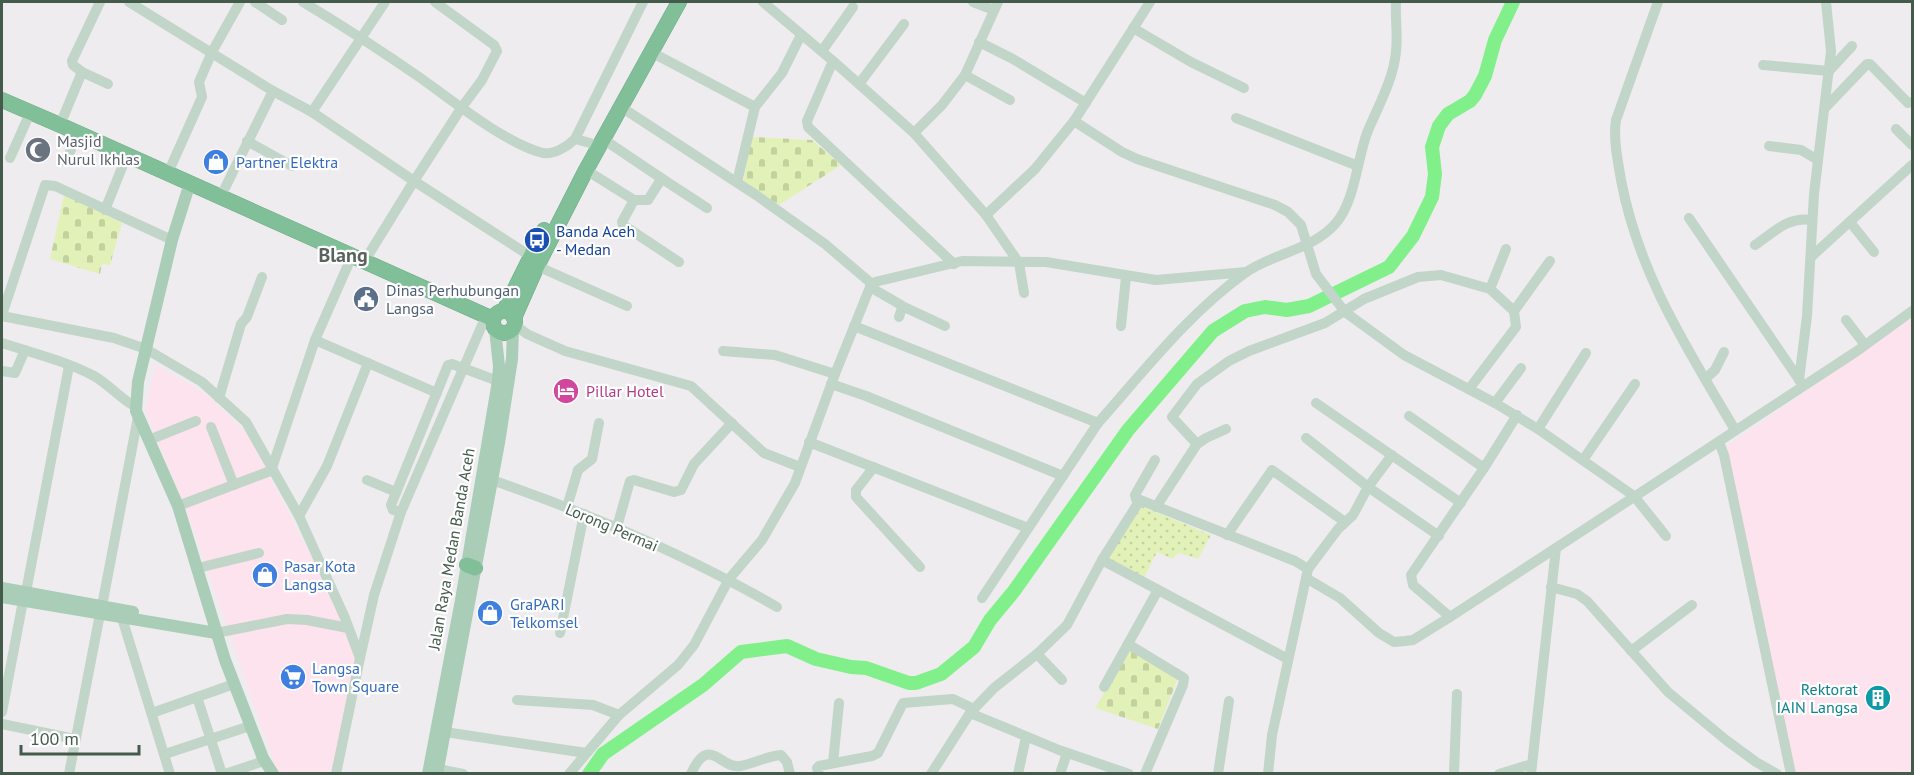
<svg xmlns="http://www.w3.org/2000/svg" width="1914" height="775" font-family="'PT Sans',sans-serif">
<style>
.commercial{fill:#fce3ee}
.grass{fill:url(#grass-dots)}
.cemetery{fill:url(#cemetery-stones)}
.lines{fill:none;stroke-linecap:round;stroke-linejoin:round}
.river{stroke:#81f08a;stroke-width:14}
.highway-casing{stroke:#6caa84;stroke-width:16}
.minor{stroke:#c1d5c8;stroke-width:10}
.major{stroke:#aacdb7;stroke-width:12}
.highway{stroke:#81bf98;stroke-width:15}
.labels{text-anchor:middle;stroke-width:4.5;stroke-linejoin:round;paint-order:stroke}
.worship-label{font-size:16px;fill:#5b616d;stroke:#fff;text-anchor:start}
.shop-label{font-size:16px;fill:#366cbe;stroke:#fff;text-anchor:start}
.transit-label{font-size:16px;fill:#164399;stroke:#fff;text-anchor:start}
.service-label{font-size:16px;fill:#4e5e75;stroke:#fff;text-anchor:start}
.hotel-label{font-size:16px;fill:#b23c85;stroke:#fff;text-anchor:start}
.street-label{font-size:16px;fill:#445b4c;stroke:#fff}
.culture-label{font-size:16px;fill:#0d838f;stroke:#fff;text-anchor:end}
.quarter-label{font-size:20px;font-weight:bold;fill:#59625c;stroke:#fff}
</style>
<defs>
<pattern id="grass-dots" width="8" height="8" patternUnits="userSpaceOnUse" patternTransform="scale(1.5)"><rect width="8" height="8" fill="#e2f1b7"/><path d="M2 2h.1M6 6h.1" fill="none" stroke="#c3d19f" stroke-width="1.8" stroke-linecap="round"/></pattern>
<pattern id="cemetery-stones" width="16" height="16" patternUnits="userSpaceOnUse" patternTransform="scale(1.5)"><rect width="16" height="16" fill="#e2f1b7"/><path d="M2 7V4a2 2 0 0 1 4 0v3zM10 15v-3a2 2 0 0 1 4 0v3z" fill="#c3d19f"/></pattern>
</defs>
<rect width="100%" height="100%" fill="#efecef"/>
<g class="commercial">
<path d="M 1912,318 L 1912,773 L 1794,773 L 1727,446 Z"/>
<path d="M 156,365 L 207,395 L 248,435 L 345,622 L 356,656 L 331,773 L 277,772 L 193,528 L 145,410 Z"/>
</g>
<path class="grass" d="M 1141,506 L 1211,535 L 1198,559 L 1179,553 L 1172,559 L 1157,552 L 1144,578 L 1107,559 Z"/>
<g class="cemetery">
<path d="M 752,137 L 812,140 L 841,165 L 779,205 L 743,182 Z"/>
<path d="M 64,195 L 122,223 L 110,265 L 102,264 L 100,274 L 50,259 Z"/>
<path d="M 1129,650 L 1178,678 L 1158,729 L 1095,708 Z"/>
</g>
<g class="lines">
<path class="river" d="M 589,774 L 603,754 L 703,685 L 741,652 L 787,646 L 816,659 L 851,667 L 866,668 L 909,683 L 916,683 L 941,674 L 974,647 L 990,620 L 1014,591 L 1128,430 L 1213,331 L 1245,311 L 1265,307 L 1287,310 L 1309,306 L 1389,267 L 1413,236 L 1432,197 L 1435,174 L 1432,147 L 1439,126 L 1448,114 L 1470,101 L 1475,95 L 1485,76 L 1495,40 L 1513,2"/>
<g class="highway-casing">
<g id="highway">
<path d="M 2,100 L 60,125 L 493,319"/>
<circle cx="504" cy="322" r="11"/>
<path d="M 504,311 L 544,230"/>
<path d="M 514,318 L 537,266 L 586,170 L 679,2"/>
<path d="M 467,565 L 475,568"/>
</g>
</g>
<g class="minor">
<path d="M 129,2 L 273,91 L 312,112 L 414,181 L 530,256"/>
<path d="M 255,2 L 282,20"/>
<path d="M 303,2 C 343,26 383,52 422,79 C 451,100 508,145 543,153 C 554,155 568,146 575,139 L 590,143 L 598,148"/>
<path d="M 763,2 L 833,61 L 914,133 L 986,215 L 1019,263 L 1024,293"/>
<path d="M 973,2 L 994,10"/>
<path d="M 1658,2 L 1616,120 C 1613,139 1618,161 1621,180 C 1639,275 1687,348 1735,430"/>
<path d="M 1133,28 L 1191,62 L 1244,88"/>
<path d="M 979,42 L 1013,59 L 1086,103"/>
<path d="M 822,51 L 853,7"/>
<path d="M 651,52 L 755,107 L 737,182"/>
<path d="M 833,61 L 807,121 L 808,127 L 954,264"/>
<path d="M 1763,65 L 1829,71 L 1852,46"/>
<path d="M 82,72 L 108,84"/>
<path d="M 965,75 L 1010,100"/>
<path d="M 859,84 L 904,24"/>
<path d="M 621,107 L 756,195 L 825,244 L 872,284"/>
<path d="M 755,107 L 782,73 L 801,35"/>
<path d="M 1825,108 L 1867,64 L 1870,64 L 1908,103 L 1912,102"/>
<path d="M 312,112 L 385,2"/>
<path d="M 1236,118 L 1358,166"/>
<path d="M 1074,121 L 1122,152 L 1137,159 L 1275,205 L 1288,212 L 1301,225 L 1316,274 L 1345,312 L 1404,355 L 1495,403 L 1538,429 L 1634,496 L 1666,536"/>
<path d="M 60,125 L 82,72 L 73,65 L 72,61 L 100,2"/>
<path d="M 1896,129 L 1912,145"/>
<path d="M 914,133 L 942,105 L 965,75 L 998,2"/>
<path d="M 575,139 L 643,2"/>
<path d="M 603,139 L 664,180"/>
<path d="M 247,141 L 292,166"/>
<path d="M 1769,146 L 1801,150 L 1818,160"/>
<path d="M 10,158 L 30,113"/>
<path d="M 66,162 L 78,132"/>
<path d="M 586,170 L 634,200 L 622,222 L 623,225 L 679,262"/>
<path d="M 168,173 L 202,97 L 199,82 L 212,52 L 240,2"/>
<path d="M 221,196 L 273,91"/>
<path d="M 634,200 L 648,200 L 660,181 L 664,180 L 707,208"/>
<path d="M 105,210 L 127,155"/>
<path d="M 986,215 L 1035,169 L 1074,121 L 1150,2"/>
<path d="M 1689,218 L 1800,381"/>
<path d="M 1850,222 L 1874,252"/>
<path d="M 1755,245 C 1773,233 1788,216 1811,220"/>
<path d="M 1811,257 L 1912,165"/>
<path d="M 364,262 L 414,181 L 462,107 L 482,80 L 497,51 L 494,45 L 435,2"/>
<path d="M 537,266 L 627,306"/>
<path d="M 870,287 L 901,305 L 902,308 L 899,317"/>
<path d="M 1490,289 L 1506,249"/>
<path d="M 902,306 L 945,326"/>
<path d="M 1514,311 L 1550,261"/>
<path d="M 2,315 L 45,185 L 55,186 L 172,240"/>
<path d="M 2,316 L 114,338 L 146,349 L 202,382 L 246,422 L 299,516 L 345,618 L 360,658 L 336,774"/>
<path d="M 1846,320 L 1865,345"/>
<path d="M 515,325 L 527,334 L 565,351 L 691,386 L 764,453 L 800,467"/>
<path d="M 854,326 L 1098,423 L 982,598"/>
<path d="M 1121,326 L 1126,277"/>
<path d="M 315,340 L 437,393"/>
<path d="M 2,343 C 32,353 66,361 94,376 C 110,385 120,399 136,407"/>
<path d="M 723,351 L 775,355 L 835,374"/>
<path d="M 2,371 L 15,373 L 25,350"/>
<path d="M 1705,379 L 1715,370 L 1724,352"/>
<path d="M 1799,380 L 1807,316 L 1814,194 L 1831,51 L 1826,2"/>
<path d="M 831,384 L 866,396 L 1063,476"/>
<path d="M 219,398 L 241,324 L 247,317 L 262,277"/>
<path d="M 1316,403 L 1461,503"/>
<path d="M 1495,403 L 1521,368"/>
<path d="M 1409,416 L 1484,468"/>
<path d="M 1098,423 C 1144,371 1188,314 1245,273 C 1273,253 1313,250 1336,223 C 1355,201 1357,160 1367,133 C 1378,106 1393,81 1396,52 C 1398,35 1395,18 1396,2"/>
<path d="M 211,427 L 234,485"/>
<path d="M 1538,429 L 1586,353"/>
<path d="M 1306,438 L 1368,487 L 1439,536"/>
<path d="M 149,440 L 196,421"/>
<path d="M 809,442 L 1028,528"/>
<path d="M 1719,442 L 1724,455 L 1791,774"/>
<path d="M 1197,444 L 1172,417 L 1197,384 L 1229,361 L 1249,351 L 1325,323 L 1364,299 L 1418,277 L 1441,275 L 1490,289 L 1514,311 L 1516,327 L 1469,389"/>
<path d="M 1583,460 L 1635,384"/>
<path d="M 874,467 L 856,490 L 856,497 L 920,567"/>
<path d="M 272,468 L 315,340 L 352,256"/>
<path d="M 367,480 L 396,492"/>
<path d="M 492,480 C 590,514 687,555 777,607"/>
<path d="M 1140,500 L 1136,499 L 1135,495 L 1155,460"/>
<path d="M 178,506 L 273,470"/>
<path d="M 567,507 L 578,470 L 592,459 L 599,423"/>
<path d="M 1156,507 L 1197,444 L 1206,438 L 1226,429"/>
<path d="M 401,512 L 393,510 L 391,505 L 448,365 L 452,364 L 498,381"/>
<path d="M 299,516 L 327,466 L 368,363"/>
<path d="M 617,527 L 630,481 L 634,480 L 674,492 L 681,490 L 694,464 L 732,423"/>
<path d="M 1227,535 L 1272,470 L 1345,522"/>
<path d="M 1102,560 L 1288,659"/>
<path d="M 198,568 L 259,553"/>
<path d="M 1308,569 L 1338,529 L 1353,515 L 1368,487 L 1392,455"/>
<path d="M 1306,578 L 1340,598 L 1379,633 L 1394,642 L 1405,641 L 1413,640 L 1450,617 L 1556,548"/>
<path d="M 1551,587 L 1577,594 L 1587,601 L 1668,692 L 1726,740 L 1756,762 L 1777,774"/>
<path d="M 26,592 L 69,366"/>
<path d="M 102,606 L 138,417"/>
<path d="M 1450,617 L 1413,585 L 1411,575 L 1484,468 L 1517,415"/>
<path d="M 122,618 L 170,774"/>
<path d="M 216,633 L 287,619 L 307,620 L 348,628"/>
<path d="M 560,633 L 584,514"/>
<path d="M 1128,644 L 1184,678 L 1183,685 L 1145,774"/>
<path d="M 1631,651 L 1692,605"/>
<path d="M 1037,654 L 1062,680"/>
<path d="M 360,658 L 374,595 L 401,512 L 486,316"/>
<path d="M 1104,687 L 1158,590"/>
<path d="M 197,697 L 222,774"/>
<path d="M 517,700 L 593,705 L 619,715"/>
<path d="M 2,712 L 23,601"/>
<path d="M 152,713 L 234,684"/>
<path d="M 970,713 L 1059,750 L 1129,774"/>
<path d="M 2,724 L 75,739"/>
<path d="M 445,732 L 586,753"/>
<path d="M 165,754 L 250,726"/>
<path d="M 833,763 L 839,703"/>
<path d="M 438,769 L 463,774"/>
<path d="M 69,774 L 100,614"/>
<path d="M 225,774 L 264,761"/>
<path d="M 569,774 L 619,715 L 678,665 L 694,645 L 729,579 L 762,540 L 795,483 L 835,374 L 870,287 L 875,282 L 962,261 L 1046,262 L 1156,280 L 1246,272"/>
<path d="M 691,774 C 709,733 721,770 740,766 C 753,764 767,756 781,755 L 787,762 L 790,774"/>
<path d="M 819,774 L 817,768 L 819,766 L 872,756 L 878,753 L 903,703 L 953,699 L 974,709"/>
<path d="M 931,774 L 970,713 L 994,688 L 1037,654 L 1067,625 L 1102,560 L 1140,500 L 1295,561 L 1308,569 L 1272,735 L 1268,774"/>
<path d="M 1018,774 L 1026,737"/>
<path d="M 1060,774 L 1067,753"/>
<path d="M 1218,774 L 1229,701"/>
<path d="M 1454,774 L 1457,694"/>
<path d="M 1499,774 L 1532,764"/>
<path d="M 1531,774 L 1556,548 L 1857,351 L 1912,311"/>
</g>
<g class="major">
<path d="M 190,183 L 172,240 L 138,382 L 136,411 L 178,506 L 225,660 L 263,758 L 273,774"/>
<path d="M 2,588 L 133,612"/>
<path d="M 2,597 L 216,633"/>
<path d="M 428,774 L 461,600 L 498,381 L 499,366 L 495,329"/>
<path d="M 437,774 L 499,443 L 512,359 L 513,328"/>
</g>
<use href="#highway" class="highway"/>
</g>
<defs>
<g id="mosque-disc" transform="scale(1.35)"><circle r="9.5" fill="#6b7280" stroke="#fff"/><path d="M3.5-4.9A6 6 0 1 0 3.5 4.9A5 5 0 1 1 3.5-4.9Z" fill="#fff"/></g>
<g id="shop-disc" transform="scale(1.35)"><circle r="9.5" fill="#3f7fe0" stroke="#fff"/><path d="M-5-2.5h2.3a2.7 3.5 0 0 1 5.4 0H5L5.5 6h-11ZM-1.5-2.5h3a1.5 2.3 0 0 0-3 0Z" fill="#fff"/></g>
<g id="bus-disc" transform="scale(1.35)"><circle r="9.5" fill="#1a4fb4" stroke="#fff"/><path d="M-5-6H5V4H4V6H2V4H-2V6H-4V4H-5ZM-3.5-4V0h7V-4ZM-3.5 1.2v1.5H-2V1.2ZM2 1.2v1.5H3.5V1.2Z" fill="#fff"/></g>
<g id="civic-disc" transform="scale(1.35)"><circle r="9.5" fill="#5c6f8a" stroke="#fff"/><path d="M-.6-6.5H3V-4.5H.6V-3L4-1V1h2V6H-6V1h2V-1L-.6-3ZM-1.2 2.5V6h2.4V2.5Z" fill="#fff"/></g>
<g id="hotel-disc" transform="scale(1.35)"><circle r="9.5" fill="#d1479c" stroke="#fff"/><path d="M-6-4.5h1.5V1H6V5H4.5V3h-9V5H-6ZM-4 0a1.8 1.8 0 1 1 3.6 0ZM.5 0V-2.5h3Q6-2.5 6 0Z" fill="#fff"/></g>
<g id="supermarket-disc" transform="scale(1.35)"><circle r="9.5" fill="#3f7fe0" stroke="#fff"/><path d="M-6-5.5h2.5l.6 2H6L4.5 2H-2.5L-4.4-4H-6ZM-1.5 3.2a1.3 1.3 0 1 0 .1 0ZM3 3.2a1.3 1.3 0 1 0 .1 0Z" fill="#fff"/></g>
<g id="building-disc" transform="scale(1.35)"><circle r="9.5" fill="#0f9aa8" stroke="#fff"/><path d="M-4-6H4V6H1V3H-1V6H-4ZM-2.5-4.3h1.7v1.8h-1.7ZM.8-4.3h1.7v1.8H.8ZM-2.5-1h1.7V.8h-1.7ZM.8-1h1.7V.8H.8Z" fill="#fff"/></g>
</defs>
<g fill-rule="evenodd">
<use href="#mosque-disc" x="38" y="150"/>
<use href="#shop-disc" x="216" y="162"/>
<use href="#bus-disc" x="537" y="240"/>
<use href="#civic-disc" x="366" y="299"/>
<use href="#hotel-disc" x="566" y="391"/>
<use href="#shop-disc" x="265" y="575"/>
<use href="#shop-disc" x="490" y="613"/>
<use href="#supermarket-disc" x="293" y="677"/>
<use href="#building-disc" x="1878" y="698"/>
</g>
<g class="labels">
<g class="worship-label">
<text x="57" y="147">Masjid<tspan x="57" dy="18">Nurul Ikhlas</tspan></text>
</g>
<g class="shop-label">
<text x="236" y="168">Partner Elektra</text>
<text x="284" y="572">Pasar Kota<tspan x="284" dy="18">Langsa</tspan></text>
<text x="510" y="610">GraPARI<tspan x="510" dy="18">Telkomsel</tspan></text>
<text x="312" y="674">Langsa<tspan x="312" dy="18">Town Square</tspan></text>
</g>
<g class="transit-label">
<text x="556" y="237">Banda Aceh<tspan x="556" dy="18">- Medan</tspan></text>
</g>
<g class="service-label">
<text x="386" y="296">Dinas Perhubungan<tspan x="386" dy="18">Langsa</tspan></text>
</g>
<g class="hotel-label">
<text x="586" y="397">Pillar Hotel</text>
</g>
<g class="street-label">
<text transform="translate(612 527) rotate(23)" y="6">Lorong Permai</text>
<text transform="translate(451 549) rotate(-80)" y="6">Jalan Raya Medan Banda Aceh</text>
</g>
<g class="culture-label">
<text x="1858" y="695">Rektorat<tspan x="1858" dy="18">IAIN Langsa</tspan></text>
</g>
<g class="quarter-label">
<text x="343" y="262">Blang</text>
</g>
</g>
<rect width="1914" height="775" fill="none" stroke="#445b4c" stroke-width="6"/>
<path d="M21 745v9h118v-9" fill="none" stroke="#445b4c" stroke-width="3"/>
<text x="30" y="745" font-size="18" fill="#445b4c" stroke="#ffffff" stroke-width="4.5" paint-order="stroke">100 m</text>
</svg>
